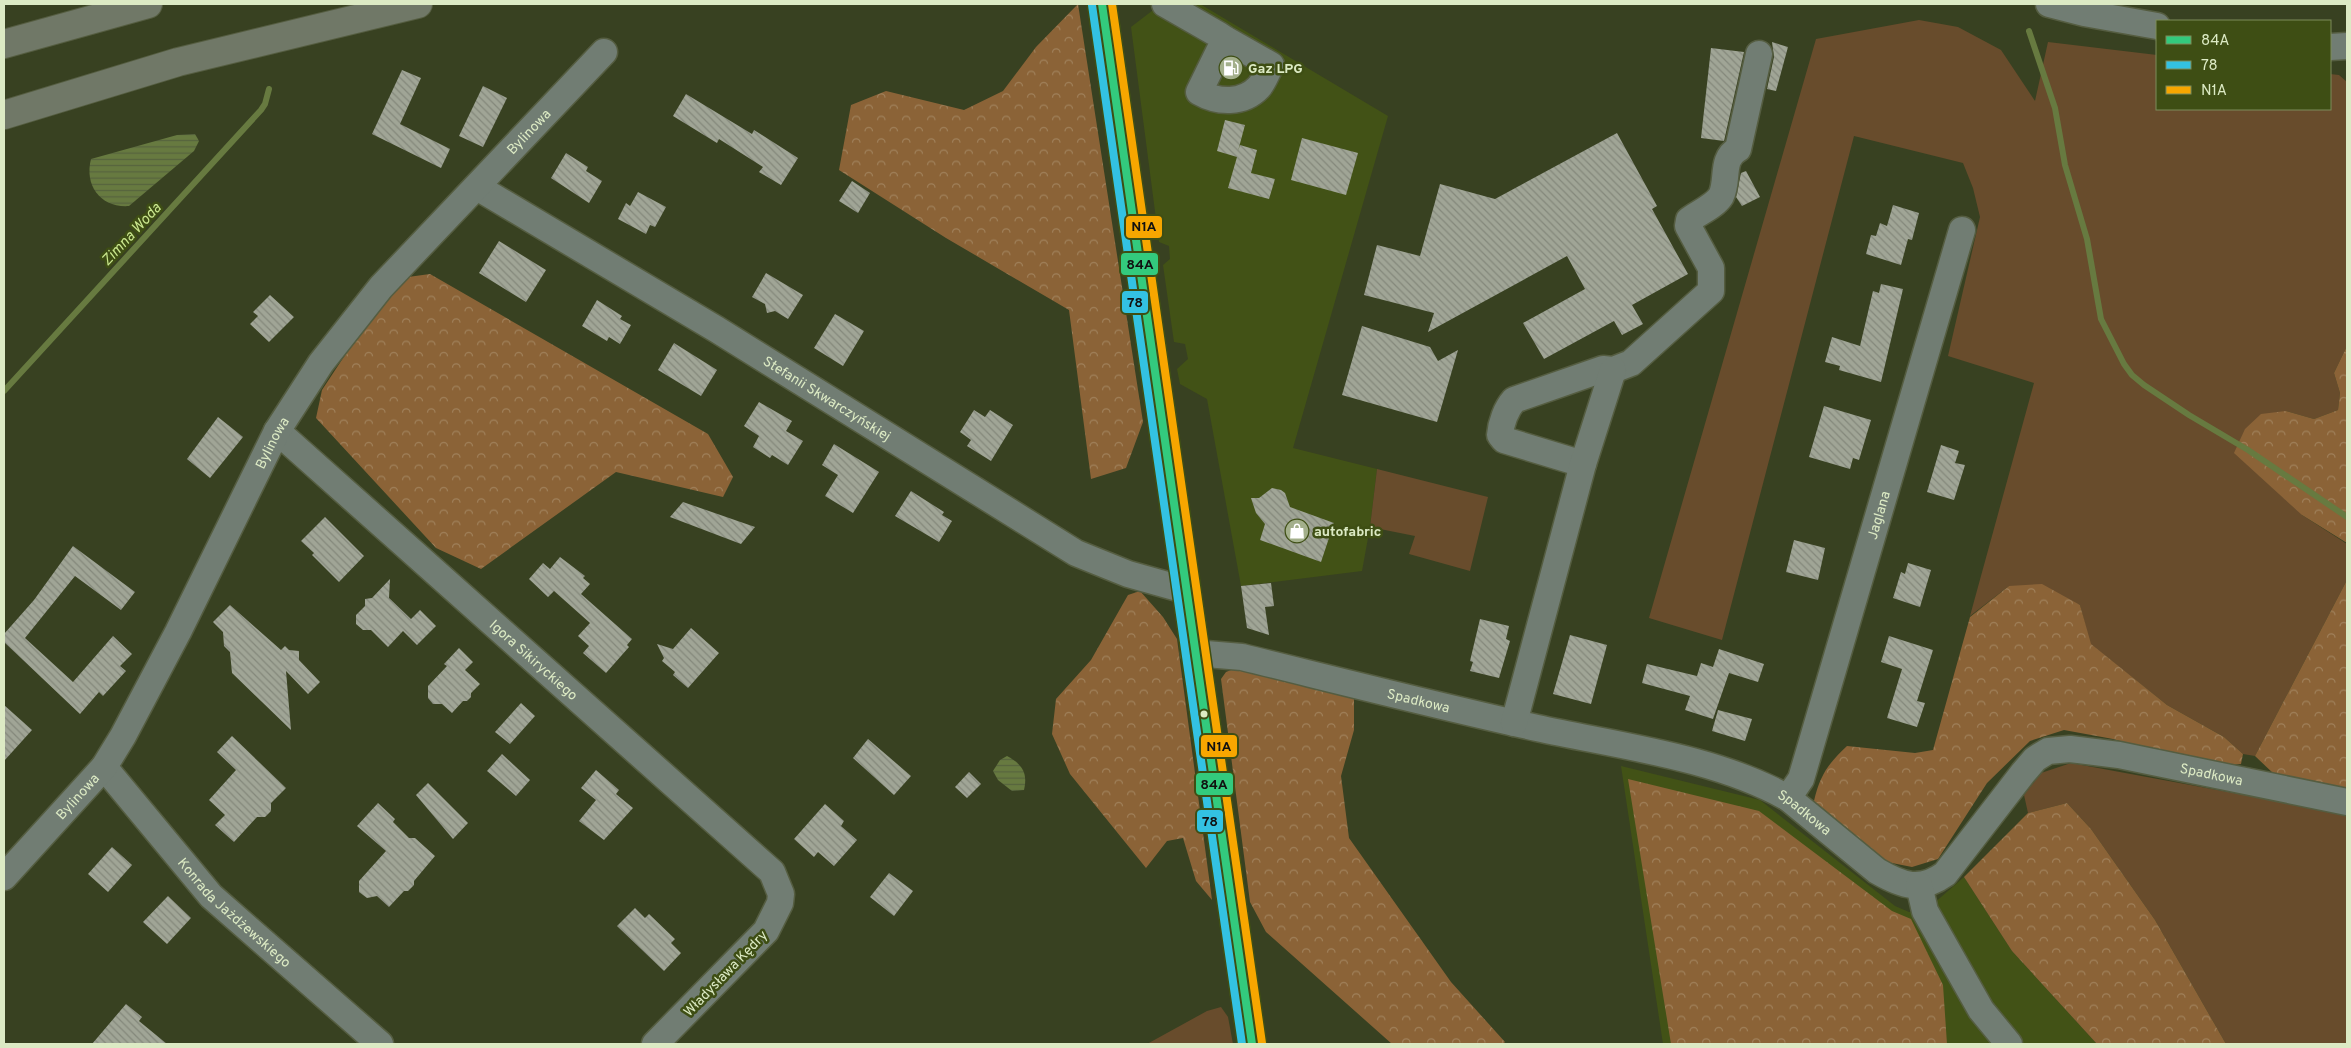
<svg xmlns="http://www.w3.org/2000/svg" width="2351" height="1048" font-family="Overpass,sans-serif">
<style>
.built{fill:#425216}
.grass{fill:#684c2c}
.forest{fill:url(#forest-crowns)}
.water{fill:url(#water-rules)}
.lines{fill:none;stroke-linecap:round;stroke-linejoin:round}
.stream{stroke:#677a40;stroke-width:6}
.building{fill:url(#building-back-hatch)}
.minor-casing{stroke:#555d41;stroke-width:29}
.major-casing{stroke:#555d41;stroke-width:30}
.highway-casing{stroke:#555d41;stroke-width:30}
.minor{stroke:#717d73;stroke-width:26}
.major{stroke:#6e7c6b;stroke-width:28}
.highway{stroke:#707867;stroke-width:28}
.bus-1-casing{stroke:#3e4e14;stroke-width:11}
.bus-2-casing{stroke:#3e4e14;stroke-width:11}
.bus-3-casing{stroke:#3e4e14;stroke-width:11}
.bus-1{stroke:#33ca7d;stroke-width:8}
.bus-2{stroke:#33c2e2;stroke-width:8}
.bus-3{stroke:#f7a600;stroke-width:8}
.bus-dot{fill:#dceac4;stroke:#3e4e14;stroke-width:2}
.labels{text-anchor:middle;stroke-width:5;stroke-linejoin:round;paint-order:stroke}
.poi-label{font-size:14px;font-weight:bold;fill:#dceac4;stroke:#3e4e14;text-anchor:start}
.street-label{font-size:14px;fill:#dceac4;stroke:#3e4e14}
.water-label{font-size:15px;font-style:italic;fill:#cae78e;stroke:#3e4e14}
.line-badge{stroke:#3e4e14;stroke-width:2}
.pale-badge-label{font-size:14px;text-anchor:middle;font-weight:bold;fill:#111}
</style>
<defs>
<pattern id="forest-crowns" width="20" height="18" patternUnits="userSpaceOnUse" patternTransform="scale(1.25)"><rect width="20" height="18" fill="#8b6337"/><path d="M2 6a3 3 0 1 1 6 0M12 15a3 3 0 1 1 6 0" fill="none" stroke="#a0815b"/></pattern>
<pattern id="water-rules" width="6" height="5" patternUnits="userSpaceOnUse" patternTransform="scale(1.25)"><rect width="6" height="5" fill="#677a40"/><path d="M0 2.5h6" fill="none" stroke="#56633e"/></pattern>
<pattern id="building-back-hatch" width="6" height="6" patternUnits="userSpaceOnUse" patternTransform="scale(1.25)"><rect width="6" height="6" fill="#a0a596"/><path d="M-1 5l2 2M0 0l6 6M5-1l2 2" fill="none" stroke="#84887b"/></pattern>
</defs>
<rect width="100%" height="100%" fill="#384121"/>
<g class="built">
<path d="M 1161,4 L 1200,4 L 1388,116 L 1293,448 L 1377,469 L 1370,527 L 1362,571 L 1241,586 L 1207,399 L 1180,384 L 1177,369 L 1188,359 L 1185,344 L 1174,342 L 1163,265 L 1170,259 L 1169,246 L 1159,242 L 1131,27 Z"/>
<path d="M 1621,766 L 1760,800 L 1895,906 L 1909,912 L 1925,911 L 1964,877 L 2012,951 L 2097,1044 L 1663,1044 Z"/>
</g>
<g class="grass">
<path d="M 1919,20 L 1958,27 L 2001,50 L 2035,101 L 2048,42 L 2157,55 L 2157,109 L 2330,109 L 2330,74 L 2339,75 L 2347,82 L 2347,346 L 2334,373 L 2340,393 L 2338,410 L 2314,419 L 2286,411 L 2302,515 L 2347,544 L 2347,580 L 2255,756 L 2243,754 L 2224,737 L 2167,705 L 2090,644 L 2080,605 L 2009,586 L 1970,616 L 2034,383 L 1948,356 L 1980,217 L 1973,188 L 1963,163 L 1854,136 L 1722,640 L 1649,618 L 1816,39 Z"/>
<path d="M 1377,469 L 1488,497 L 1470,571 L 1409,554 L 1415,536 L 1370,527 Z"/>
<path d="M 2071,763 L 2347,814 L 2347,1044 L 2226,1044 L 2155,920 L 2091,829 L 2067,803 L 2028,813 L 2024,795 L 2041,773 Z"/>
<path d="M 1221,1007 L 1228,1017 L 1233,1044 L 1147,1044 L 1207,1011 Z"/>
</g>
<g class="forest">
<path d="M 1078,4 L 1143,422 L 1126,468 L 1091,479 L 1069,310 L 946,238 L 839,170 L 851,105 L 886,91 L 964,110 L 1003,91 L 1036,47 Z"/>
<path d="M 430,274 L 708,434 L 733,477 L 723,497 L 616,472 L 481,569 L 436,548 L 316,418 L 322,390 L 380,302 L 408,277 Z"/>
<path d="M 2347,346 L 2347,543 L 2302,515 L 2234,453 L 2245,429 L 2261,414 L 2286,411 L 2314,419 L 2338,410 L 2340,393 L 2334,373 Z"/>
<path d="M 2347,580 L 2347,788 L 2275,775 L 2255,756 Z"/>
<path d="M 2042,584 L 2080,605 L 2091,644 L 2167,705 L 2224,737 L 2243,754 L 2241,764 L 2212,767 L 2113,739 L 2064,730 L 2030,741 L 1987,783 L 1938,859 L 1912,867 L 1887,862 L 1814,801 C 1820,775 1828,764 1847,746 L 1915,753 L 1933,750 L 1970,617 L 2009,586 Z"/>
<path d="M 1140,591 L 1163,617 L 1177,639 L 1212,900 L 1196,881 L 1183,838 L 1167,841 L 1146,868 L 1070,774 L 1052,734 L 1056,699 L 1091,660 L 1128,595 Z"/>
<path d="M 1241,666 L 1354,690 L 1354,730 L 1341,776 L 1349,838 L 1451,982 L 1505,1042 L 1503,1044 L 1392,1044 L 1266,932 L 1250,902 L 1221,679 L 1226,672 Z"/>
<path d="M 1628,779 L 1759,811 L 1892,911 L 1911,919 L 1943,985 L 1947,1044 L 1671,1044 Z"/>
<path d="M 2067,803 L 2091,829 L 2155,920 L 2226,1044 L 2097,1044 L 2012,951 L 1964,877 L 2028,813 Z"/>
</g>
<g class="water">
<path d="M 195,134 L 199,141 L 194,151 L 129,206 C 101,208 84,186 91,159 L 177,135 Z"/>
<path d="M 1007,756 C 1022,764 1028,773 1024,790 L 1012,791 L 998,780 L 993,771 L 1000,760 Z"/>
</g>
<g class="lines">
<g class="stream">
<path d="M 2029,31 L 2055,108 L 2065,165 L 2087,239 L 2101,319 L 2124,364 L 2132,375 L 2144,385 L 2189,415 L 2248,450 L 2347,517"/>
<path d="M 4,391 L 261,110 L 265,104 L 269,89"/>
</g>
</g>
<g class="building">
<path d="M 1772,42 L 1788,47 L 1776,91 L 1767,89 L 1774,57 Z"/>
<path d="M 1711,48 L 1744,52 L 1724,141 L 1701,138 Z"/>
<path d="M 402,70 L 421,78 L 400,124 L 450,149 L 441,168 L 372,134 Z"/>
<path d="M 483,86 L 507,98 L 483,147 L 459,136 Z"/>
<path d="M 686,94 L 752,134 L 754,130 L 798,158 L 781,185 L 759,172 L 763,167 L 719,139 L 717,143 L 673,116 Z"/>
<path d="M 1225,120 L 1245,125 L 1238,151 L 1240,145 L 1257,150 L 1251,173 L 1275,179 L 1269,199 L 1228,188 L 1237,157 L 1217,151 Z"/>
<path d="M 1617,133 L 1657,206 L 1652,209 L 1688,274 L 1632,305 L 1643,324 L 1622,335 L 1614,321 L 1544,359 L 1523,323 L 1585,289 L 1567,256 L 1428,332 L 1434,313 L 1364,295 L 1377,245 L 1420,256 L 1440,184 L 1495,199 Z"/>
<path d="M 1302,138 L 1358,153 L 1346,195 L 1291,180 Z"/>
<path d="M 566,153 L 588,167 L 586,171 L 602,181 L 589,203 L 551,178 Z"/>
<path d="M 1746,171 L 1760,197 L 1742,206 L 1736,197 L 1741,173 Z"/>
<path d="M 852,181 L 870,193 L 858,213 L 839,201 Z"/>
<path d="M 638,192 L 666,207 L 655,227 L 650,225 L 646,234 L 618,219 L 626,203 L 630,206 Z"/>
<path d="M 1893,205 L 1919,213 L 1912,240 L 1908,239 L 1901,265 L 1866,254 L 1871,235 L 1876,236 L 1880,223 L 1887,226 Z"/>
<path d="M 499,241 L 546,270 L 526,302 L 479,273 Z"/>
<path d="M 766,273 L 803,295 L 788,319 L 775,311 L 767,313 L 765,304 L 752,297 Z"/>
<path d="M 1881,284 L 1903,289 L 1881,382 L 1839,370 L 1840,366 L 1825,362 L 1832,337 L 1860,346 L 1873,291 L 1879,293 Z"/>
<path d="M 270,295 L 294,317 L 269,342 L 250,324 L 258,316 L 253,312 Z"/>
<path d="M 597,300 L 622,316 L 620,319 L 631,325 L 620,344 L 609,337 L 607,341 L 582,326 Z"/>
<path d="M 835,314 L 864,331 L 843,366 L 814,348 Z"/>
<path d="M 1362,326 L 1430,347 L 1438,361 L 1458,350 L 1437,422 L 1342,395 Z"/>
<path d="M 674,343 L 717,370 L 701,396 L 658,370 Z"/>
<path d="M 759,402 L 792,421 L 786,431 L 803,441 L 788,465 L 772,455 L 770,458 L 753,447 L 759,436 L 744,426 Z"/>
<path d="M 1824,406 L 1871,420 L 1859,460 L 1853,458 L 1850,469 L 1809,457 Z"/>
<path d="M 974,410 L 985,417 L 990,410 L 1013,425 L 991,461 L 967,446 L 971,440 L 960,432 Z"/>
<path d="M 218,417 L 243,437 L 210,478 L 187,459 Z"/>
<path d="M 834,444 L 879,472 L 853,513 L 825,496 L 838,475 L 822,465 Z"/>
<path d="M 1941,445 L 1959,451 L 1955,463 L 1965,465 L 1954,500 L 1927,492 Z"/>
<path d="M 1272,488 L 1281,490 L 1285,493 L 1290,507 L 1334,523 L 1321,562 L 1260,540 L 1265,524 L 1256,513 L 1251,498 L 1259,498 Z"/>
<path d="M 911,491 L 944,512 L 942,515 L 952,521 L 939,542 L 895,516 Z"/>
<path d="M 683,502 L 755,527 L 741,544 L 670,517 Z"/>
<path d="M 325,517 L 364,556 L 339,582 L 312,555 L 314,553 L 301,541 Z"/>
<path d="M 1794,540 L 1825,548 L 1818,580 L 1786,572 Z"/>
<path d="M 73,546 L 135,592 L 121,610 L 75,576 L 25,638 L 73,682 L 113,636 L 132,654 L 120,666 L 126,671 L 103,696 L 99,692 L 80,714 L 4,642 L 4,634 L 34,600 Z"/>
<path d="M 560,557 L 585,576 L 583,578 L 590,584 L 581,594 L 632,639 L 627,645 L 629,647 L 606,673 L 583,653 L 589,646 L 578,636 L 590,623 L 554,591 L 548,597 L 529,579 L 543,563 L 550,569 Z"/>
<path d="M 1908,563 L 1931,570 L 1920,607 L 1893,598 L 1901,572 L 1905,574 Z"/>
<path d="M 390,579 L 389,598 L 411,619 L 420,610 L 436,626 L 417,645 L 403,631 L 388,647 L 371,630 L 363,630 L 356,624 L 356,615 L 365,606 L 365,599 L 372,598 Z"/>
<path d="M 1271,583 L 1274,606 L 1265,607 L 1269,635 L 1247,628 L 1241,586 Z"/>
<path d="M 230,605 L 281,650 L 285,646 L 289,650 L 299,651 L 299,660 L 320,682 L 308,694 L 286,671 L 291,730 L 232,673 L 230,652 L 224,646 L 223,632 L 213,622 Z"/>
<path d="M 1480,619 L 1509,626 L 1506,639 L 1510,641 L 1499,678 L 1470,671 L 1473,662 L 1470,661 Z"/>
<path d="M 691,628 L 719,653 L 688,688 L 673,675 L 675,672 L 662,661 L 664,658 L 657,644 L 673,649 Z"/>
<path d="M 1570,635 L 1607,645 L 1591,704 L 1553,694 Z"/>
<path d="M 1889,636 L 1933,650 L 1917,701 L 1925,703 L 1917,727 L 1887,718 L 1902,669 L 1881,662 Z"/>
<path d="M 459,648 L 473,662 L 465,670 L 480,684 L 471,693 L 471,697 L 467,701 L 463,701 L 452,713 L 442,704 L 433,704 L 428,698 L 428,686 L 447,666 L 444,664 Z"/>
<path d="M 1719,649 L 1764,664 L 1758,682 L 1729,673 L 1713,719 L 1685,710 L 1690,696 L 1642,683 L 1647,664 L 1697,676 L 1701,663 L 1713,667 Z"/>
<path d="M 521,703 L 535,716 L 510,744 L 495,732 Z"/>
<path d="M 4,705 L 32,730 L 4,761 Z"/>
<path d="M 1718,710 L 1752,719 L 1745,741 L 1712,731 Z"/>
<path d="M 232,736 L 286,788 L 271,803 L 271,811 L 265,817 L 257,817 L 234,842 L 215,825 L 225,815 L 209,800 L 236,770 L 217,752 Z"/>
<path d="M 868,739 L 911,776 L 894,795 L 853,758 Z"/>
<path d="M 502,754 L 530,780 L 516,796 L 487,771 Z"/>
<path d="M 596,770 L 619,790 L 616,794 L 633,808 L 604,840 L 579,821 L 596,800 L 581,788 Z"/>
<path d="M 969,772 L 981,784 L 967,798 L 955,787 Z"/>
<path d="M 428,783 L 468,823 L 453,839 L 416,795 Z"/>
<path d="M 378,803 L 395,819 L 393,822 L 409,838 L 415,838 L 435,856 L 414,881 L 414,885 L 408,891 L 404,891 L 389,907 L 377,896 L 367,898 L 359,892 L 359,881 L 386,851 L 357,826 Z"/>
<path d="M 825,804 L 844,821 L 841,826 L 857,840 L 834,866 L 818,852 L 814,857 L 794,839 Z"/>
<path d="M 112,847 L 132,865 L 108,892 L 88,874 Z"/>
<path d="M 889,873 L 913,891 L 894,916 L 870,897 Z"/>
<path d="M 168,896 L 191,918 L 167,944 L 143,922 Z"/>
<path d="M 635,908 L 645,918 L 649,914 L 675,939 L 671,943 L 681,953 L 664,971 L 617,926 Z"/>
<path d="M 126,1004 L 142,1017 L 139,1021 L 167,1044 L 92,1044 Z"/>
</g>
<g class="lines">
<g class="minor-casing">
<g id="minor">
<path d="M 1165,4 L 1219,35 L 1225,39 L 1271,65 C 1267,72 1264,81 1259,87 C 1243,104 1218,103 1199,92 L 1225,39"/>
<path d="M 2049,4 L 2084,13 L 2157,26"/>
<path d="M 2330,47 L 2347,46"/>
<path id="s1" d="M 477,187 L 716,329 L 1076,553 L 1128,574 L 1185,590"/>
<path id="s2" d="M 277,431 L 772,872 L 781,894 L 780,903 L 766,931 L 655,1044"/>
<path d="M 1583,464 L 1504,440 L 1500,435 C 1501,423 1506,409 1514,400 L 1603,369 L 1613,370 L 1631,363 L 1711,291 L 1711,268 L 1688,226 L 1689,220 C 1698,213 1715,206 1721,196 C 1729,180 1720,159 1738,149 L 1759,54"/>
<path id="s3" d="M 1194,653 L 1242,657 C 1340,681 1438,706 1537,728 C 1619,746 1715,757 1788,798 L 1877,871 C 1903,886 1920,892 1945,874 L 2023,773 L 2035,759 L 2048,751 L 2070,749 L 2119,755 L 2347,802"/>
<path d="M 1514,723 L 1583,464 L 1613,370"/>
<path id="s4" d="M 104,767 L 211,896 L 380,1044"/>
<path id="s5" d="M 1788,798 L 1801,779 L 1962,230"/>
<path id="s6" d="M 4,877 L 104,767 L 123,736 L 178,632 L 277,431 L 321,363 L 381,287 L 604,52"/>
<path d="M 1919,885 L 1925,911 L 1981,1010 L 2009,1044"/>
</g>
</g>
<g class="major-casing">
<path id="major" d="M 1102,4 L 1252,1044"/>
</g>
<g class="highway-casing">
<g id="highway">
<path d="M 4,44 L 148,4"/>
<path d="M 4,115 L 178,62 L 418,4"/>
</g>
</g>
<use href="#minor" class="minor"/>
<use href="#major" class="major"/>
<use href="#highway" class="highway"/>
<g class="bus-1-casing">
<path id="bus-1" d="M 1102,4 L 1252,1044"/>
</g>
<g class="bus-2-casing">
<path id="bus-2" d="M 1092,5 L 1242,1044"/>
</g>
<g class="bus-3-casing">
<path id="bus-3" d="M 1112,4 L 1262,1043"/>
</g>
<use href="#bus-1" class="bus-1"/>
<use href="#bus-2" class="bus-2"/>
<use href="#bus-3" class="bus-3"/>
</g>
<defs>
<g id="fuel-disc" transform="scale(1.25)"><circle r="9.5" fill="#a3af8b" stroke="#3e4e14"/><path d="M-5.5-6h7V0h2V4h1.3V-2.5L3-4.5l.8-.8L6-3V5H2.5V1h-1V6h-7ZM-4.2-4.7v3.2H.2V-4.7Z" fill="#fff"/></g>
<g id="shop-disc" transform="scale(1.25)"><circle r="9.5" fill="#a3af8b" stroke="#3e4e14"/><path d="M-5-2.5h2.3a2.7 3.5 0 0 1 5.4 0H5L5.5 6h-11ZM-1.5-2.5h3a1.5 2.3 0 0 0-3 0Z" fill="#fff"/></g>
</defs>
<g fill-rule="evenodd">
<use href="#fuel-disc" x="1231" y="68"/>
<use href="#shop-disc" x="1297" y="531"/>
</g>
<circle class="bus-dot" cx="1204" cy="714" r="4.5"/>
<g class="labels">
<g class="poi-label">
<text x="1248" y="73">Gaz LPG</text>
<text x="1314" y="536">autofabric</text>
</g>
<g class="street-label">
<text dy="5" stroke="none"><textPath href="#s6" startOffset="919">Bylinowa</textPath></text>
<text dy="5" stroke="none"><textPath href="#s1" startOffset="409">Stefanii Skwarczyńskiej</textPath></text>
<text dy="5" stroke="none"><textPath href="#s6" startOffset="514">Bylinowa</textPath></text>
<text dy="5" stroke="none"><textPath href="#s5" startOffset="298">Jaglana</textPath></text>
<text dy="5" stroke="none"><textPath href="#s2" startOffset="344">Igora Sikiryckiego</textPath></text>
<text dy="5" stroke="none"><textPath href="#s3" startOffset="230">Spadkowa</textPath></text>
<text dy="5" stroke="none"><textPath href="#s3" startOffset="1129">Spadkowa</textPath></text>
<text dy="5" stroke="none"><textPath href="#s6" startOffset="109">Bylinowa</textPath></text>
<text dy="5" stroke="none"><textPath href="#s3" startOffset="635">Spadkowa</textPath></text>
<text dy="5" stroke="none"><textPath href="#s4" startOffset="196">Konrada Jażdżewskiego</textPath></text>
<text transform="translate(725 973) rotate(-46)" y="5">Władysława Kędry</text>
</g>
<g class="water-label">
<text transform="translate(131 234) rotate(-47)" y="5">Zimna Woda</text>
</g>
</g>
<g class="line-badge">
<rect x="1125" y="215" width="38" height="24" rx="5" fill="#f7a600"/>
<rect x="1120" y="252" width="39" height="24" rx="5" fill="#33ca7d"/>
<rect x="1121" y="290" width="28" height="24" rx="5" fill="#33c2e2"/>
<rect x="1200" y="734" width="38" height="24" rx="5" fill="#f7a600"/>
<rect x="1195" y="772" width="39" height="24" rx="5" fill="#33ca7d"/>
<rect x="1196" y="809" width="28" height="24" rx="5" fill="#33c2e2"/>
</g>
<g class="pale-badge-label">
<text x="1144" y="231">N1A</text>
<text x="1140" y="269">84A</text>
<text x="1135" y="307">78</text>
<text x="1219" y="751">N1A</text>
<text x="1214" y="789">84A</text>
<text x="1210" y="826">78</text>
</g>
<rect width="2351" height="1048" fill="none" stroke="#dceac4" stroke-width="10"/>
<rect x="2156" y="20" width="175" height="90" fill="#3e4e14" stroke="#7d8c5a"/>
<rect x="2166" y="36" width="25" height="8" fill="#33ca7d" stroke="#7d8c5a"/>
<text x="2201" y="45" font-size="15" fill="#dceac4">84A</text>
<rect x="2166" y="61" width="25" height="8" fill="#33c2e2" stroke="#7d8c5a"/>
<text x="2201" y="70" font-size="15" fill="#dceac4">78</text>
<rect x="2166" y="86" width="25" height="8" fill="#f7a600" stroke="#7d8c5a"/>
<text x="2201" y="95" font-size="15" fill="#dceac4">N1A</text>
</svg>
